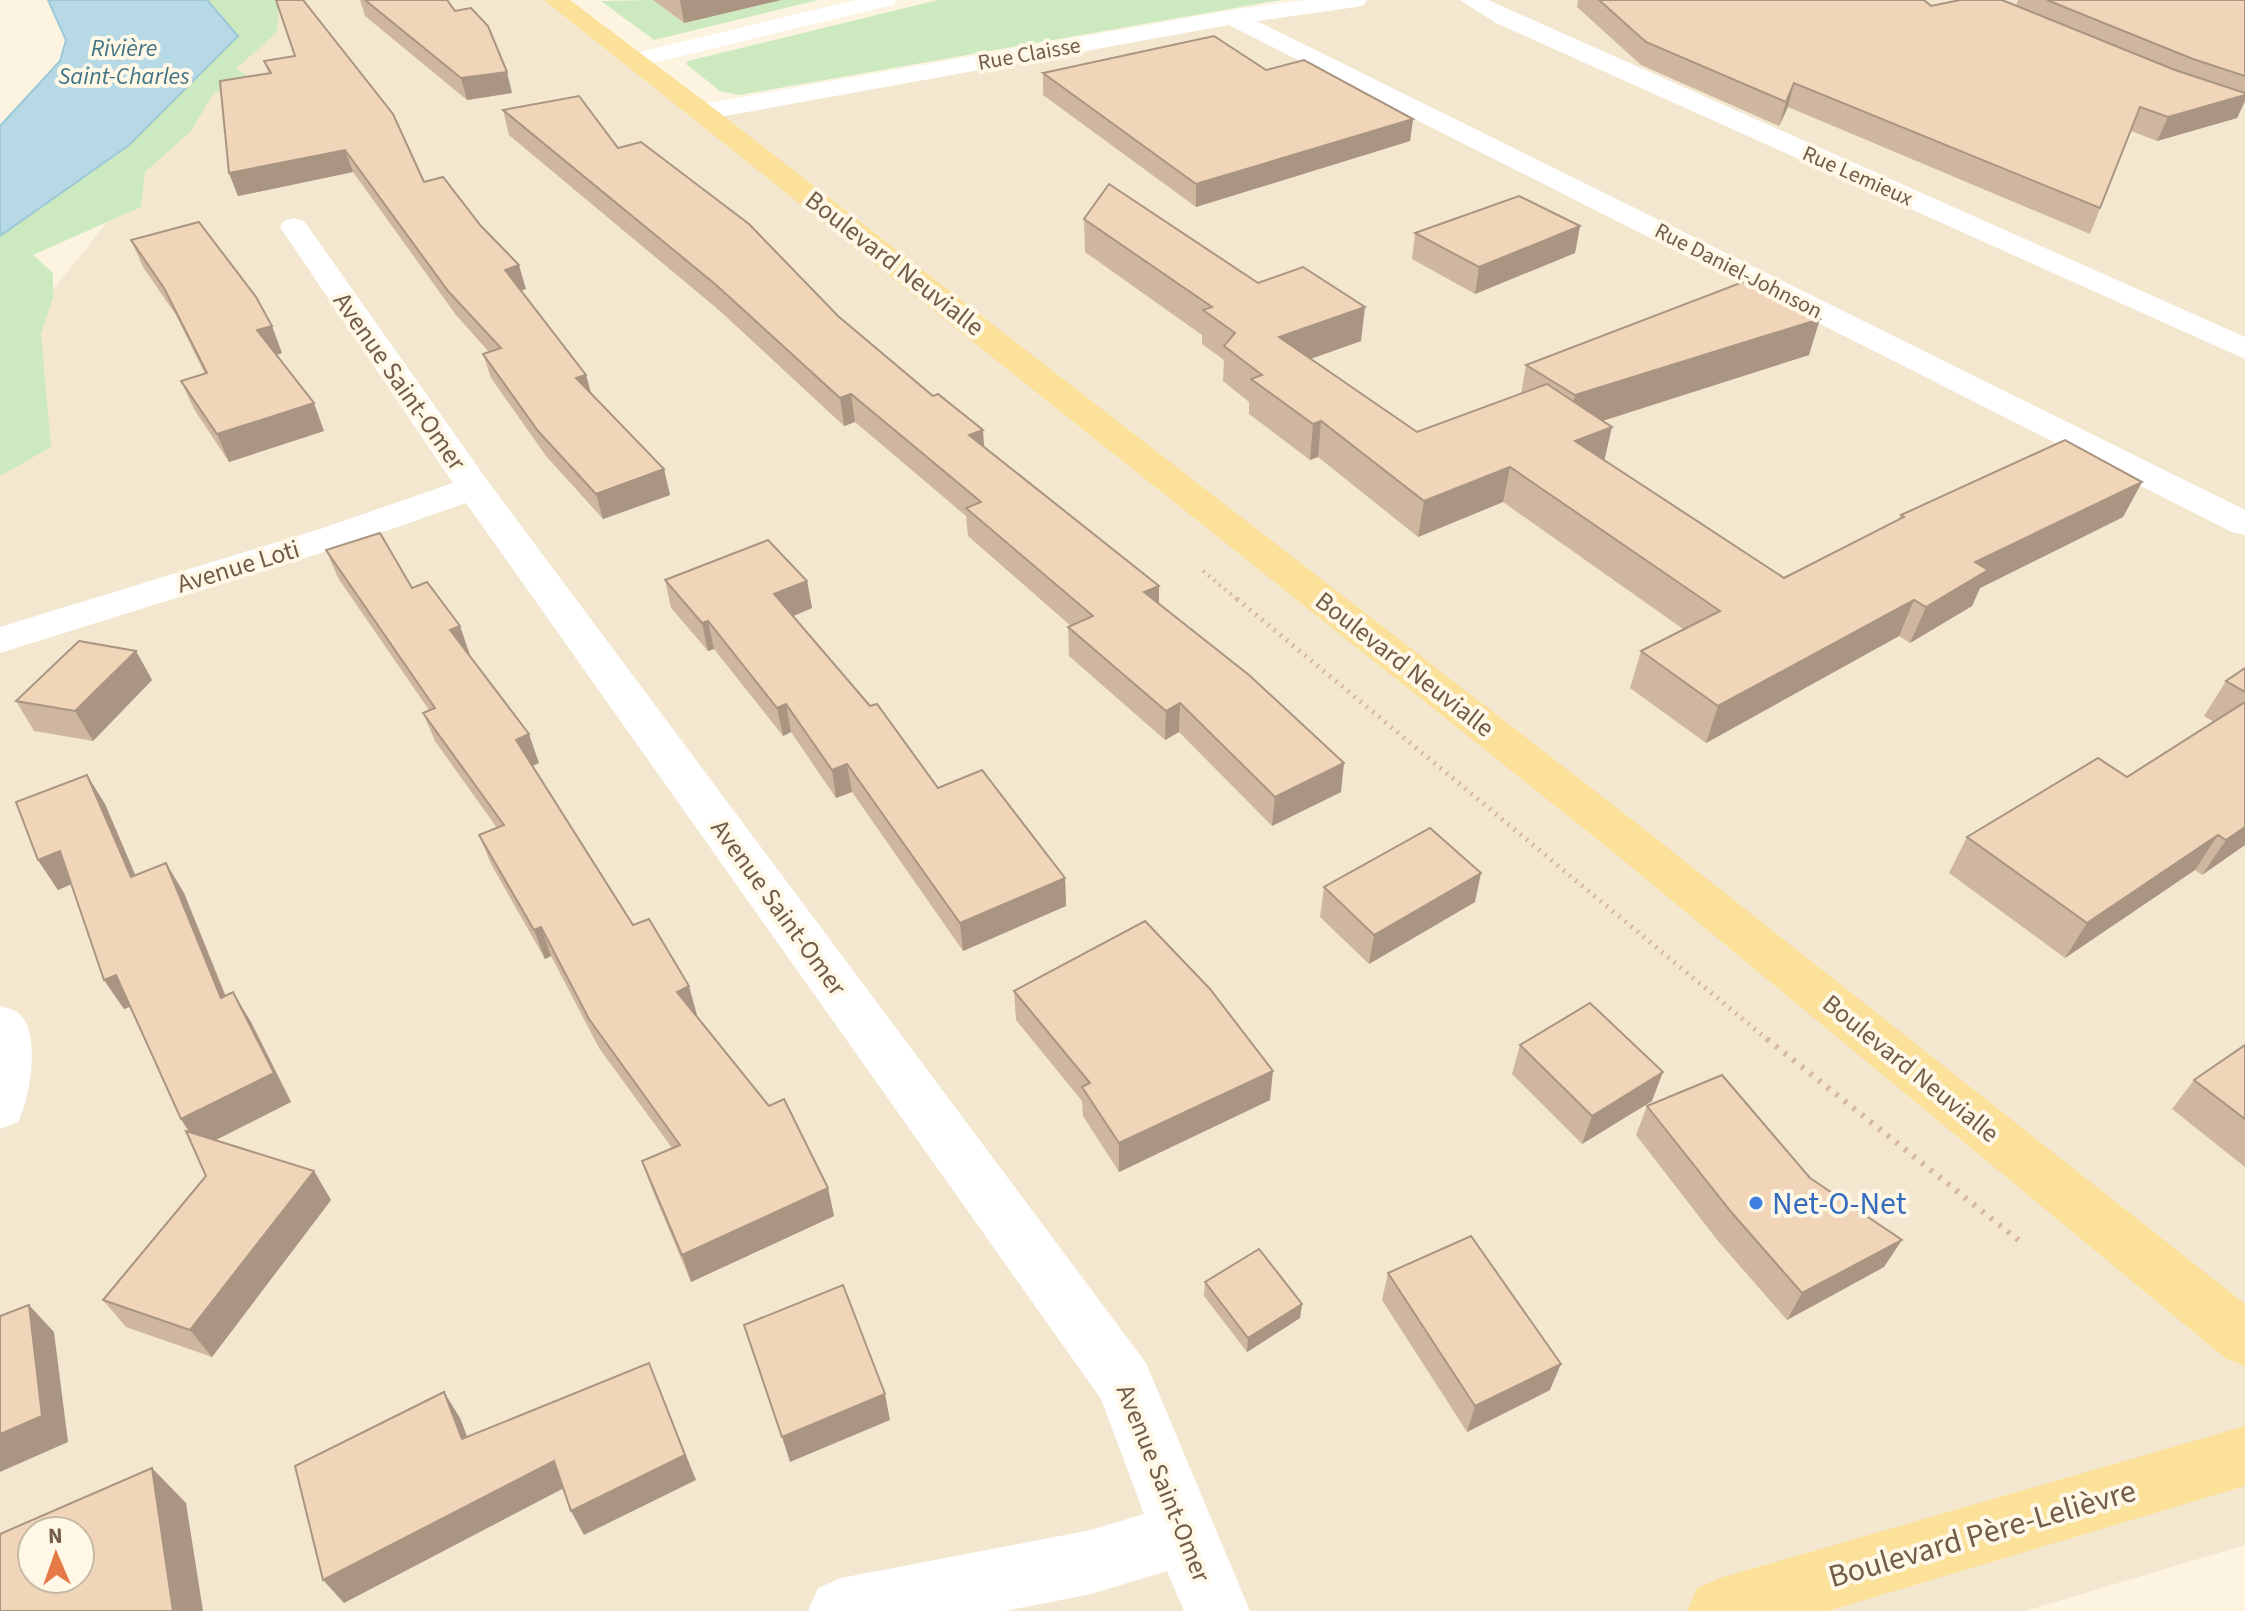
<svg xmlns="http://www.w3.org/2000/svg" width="2245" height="1611" font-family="'Source Sans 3',sans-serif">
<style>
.residential{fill:#f4e7d0;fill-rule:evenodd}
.green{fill:#cce9c0}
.water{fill:#b6d9e5;stroke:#9cc8d7;stroke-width:2}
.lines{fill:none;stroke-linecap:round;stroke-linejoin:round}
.path-far2{stroke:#d6b99c;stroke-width:4;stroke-dasharray:2 5;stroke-linecap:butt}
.path-far1{stroke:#d6b99c;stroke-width:5;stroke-dasharray:2 6;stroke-linecap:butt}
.path{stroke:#d6b99c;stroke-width:6;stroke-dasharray:3 8;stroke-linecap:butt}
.minor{fill:#fff;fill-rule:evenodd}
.major{fill:#fbe199;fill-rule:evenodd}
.wall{fill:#cfb79f}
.shaded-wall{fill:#a99582}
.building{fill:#f1d5b9;stroke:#a99582;stroke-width:2;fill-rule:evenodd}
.shop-dot{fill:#3f7fe0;stroke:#fff8e7;stroke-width:3}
.labels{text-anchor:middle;stroke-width:8;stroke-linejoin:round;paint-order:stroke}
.far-street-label{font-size:22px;fill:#735c48;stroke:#fff8e7}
.far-water-label{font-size:24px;font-style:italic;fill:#427486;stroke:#fff8e7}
.street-label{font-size:26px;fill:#735c48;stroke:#fff8e7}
.near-shop-label{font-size:32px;fill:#366cbe;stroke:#fff8e7;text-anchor:start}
.near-street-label{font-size:32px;fill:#735c48;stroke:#fff8e7}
</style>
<rect width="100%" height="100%" fill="#fcf4e1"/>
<path class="residential" d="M 292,0 L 555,0 L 704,112 L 1356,0 L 2245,0 L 2245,1545 L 2025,1611 L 0,1611 L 0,352 L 74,264 L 279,3 ZM 32,1531 L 80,1531 L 80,1579 L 32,1579 Z"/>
<g class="green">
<path d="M 207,0 L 305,0 L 279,3 L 277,32 L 236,69 L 253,79 L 214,93 L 190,132 L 145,172 L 141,207 L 33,255 L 53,273 L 53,297 L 41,334 L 51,447 L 0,476 L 0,237 L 129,145 L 238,35 Z"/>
<path d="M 653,0 L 684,23 L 781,0 L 818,0 L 654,40 L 601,1 Z"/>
<path d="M 938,0 L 1281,0 L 739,95 L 720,91 L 686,64 L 688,61 Z"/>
</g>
<path class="water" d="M 48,0 L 207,0 L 238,36 L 129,145 L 0,236 L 0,126 L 60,61 L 66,40 Z"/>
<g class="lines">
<path class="path-far2" d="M 1203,571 L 1239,601"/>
<path class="path-far1" d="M 1237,599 L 1769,1041"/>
<path class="path" d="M 1767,1039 L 2022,1243"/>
<g class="minor">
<path d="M 856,0 L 896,0 L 893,5 L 636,67 L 627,65 L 624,60 L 627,55 Z"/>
<path d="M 1305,0 L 1367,0 L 1364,5 L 1356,7 L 1257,21 L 2245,510 L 2245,535 L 2232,532 L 1229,25 L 703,120 L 694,117 L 690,112 L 694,107 L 703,104 L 1232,10 Z"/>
<path d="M 1460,0 L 1488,0 L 2245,337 L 2245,359 L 1496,23 Z"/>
<path d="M 294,218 L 304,221 L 487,480 L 1146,1363 L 1250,1611 L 1184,1611 L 1167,1571 L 1091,1594 L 1005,1611 L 808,1611 L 818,1588 L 841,1578 L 1091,1530 L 1144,1514 L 1101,1399 L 466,503 L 346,545 L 0,653 L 0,627 L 320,529 L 453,483 L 280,227 L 284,221 Z"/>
<path d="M 0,1006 C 5,1008 14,1009 18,1013 C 42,1031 30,1099 18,1122 L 0,1129 Z"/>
</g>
<g class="major">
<path d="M 544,0 L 570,0 L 712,107 L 1644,829 L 2245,1304 L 2245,1366 L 2225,1358 L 1612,851 Z"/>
<path d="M 2245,1426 L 2245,1486 L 1828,1611 L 1687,1611 L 1697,1588 L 1720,1578 Z"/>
</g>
</g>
<g class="wall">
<path d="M 360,0 L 447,0 L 512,93 L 467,100 L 365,16 Z"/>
<path d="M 653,0 L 781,0 L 684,23 Z"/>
<path d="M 1578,0 L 1924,0 L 1931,6 L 2016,6 L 2018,0 L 2245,0 L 2245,101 L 2237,118 L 2157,141 L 2131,131 L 2090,234 L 1788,107 L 1779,126 L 1641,65 L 1577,7 Z"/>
<path d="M 264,61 L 424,182 L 526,289 L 521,291 L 586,375 L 591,394 L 664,469 L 670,495 L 603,519 L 546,456 L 491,378 L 483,354 L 489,352 L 456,315 L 353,172 L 238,196 L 229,173 L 269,74 Z"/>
<path d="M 1266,70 L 1413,119 L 1410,141 L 1196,207 L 1043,95 L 1043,73 Z"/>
<path d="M 503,110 L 618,148 L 838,316 L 984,447 L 1159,586 L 1159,604 L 1341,792 L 1272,826 L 1179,732 L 1165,740 L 1069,656 L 1068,627 L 1071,626 L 968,536 L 966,516 L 855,422 L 844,426 L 720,311 L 509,135 Z"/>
<path d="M 1084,219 L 1258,283 L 1361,341 L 1311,359 L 1417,432 L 1521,394 L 1526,365 L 1809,355 L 1603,421 L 1604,460 L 1784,578 L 1898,520 L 1901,515 L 2142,482 L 2123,517 L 1980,588 L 1972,606 L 1910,643 L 1899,636 L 1706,743 L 1630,688 L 1641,651 L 1683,629 L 1503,502 L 1418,537 L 1318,457 L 1310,460 L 1249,414 L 1249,402 L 1223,381 L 1224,360 L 1202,344 L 1202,335 L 1085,252 Z"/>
<path d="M 1580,226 L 1575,253 L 1475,294 L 1412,259 L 1415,233 Z"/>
<path d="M 131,240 L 282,353 L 277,355 L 324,431 L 229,462 L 194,409 L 181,381 L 205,374 L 176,315 L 143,267 Z"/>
<path d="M 326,550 L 412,588 L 470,655 L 469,655 L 539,763 L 532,766 L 633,925 L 697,1015 L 696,1015 L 828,1188 L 834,1216 L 691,1282 L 652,1189 L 642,1161 L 672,1148 L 599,1048 L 551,956 L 545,959 L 491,864 L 479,835 L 497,828 L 435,741 L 423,713 L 429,710 L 338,578 Z"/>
<path d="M 665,580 L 807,581 L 812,608 L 793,616 L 938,788 L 1065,878 L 1066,906 L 963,951 L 852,792 L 836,798 L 791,732 L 783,736 L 714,649 L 708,651 L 671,608 Z"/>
<path d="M 136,651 L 152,680 L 93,741 L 34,731 L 16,701 Z"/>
<path d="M 2245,668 L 2245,845 L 2202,875 L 2195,870 L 2065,958 L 1949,873 L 1967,837 L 2127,777 L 2214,722 L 2204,716 L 2226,681 Z"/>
<path d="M 105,804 L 135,875 L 184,893 L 226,996 L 251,1022 L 291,1102 L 215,1140 L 314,1171 L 331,1200 L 212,1357 L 126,1327 L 103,1300 L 206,1176 L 189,1132 L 181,1119 L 130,1007 L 124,1009 L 104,980 L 71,884 L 58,890 L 38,860 Z"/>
<path d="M 1324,887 L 1475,902 L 1369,964 L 1320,917 Z"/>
<path d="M 1014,991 L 1270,1100 L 1119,1172 L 1083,1116 L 1082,1101 L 1016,1020 Z"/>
<path d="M 1520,1045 L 1652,1101 L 1582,1144 L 1512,1074 Z"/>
<path d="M 2245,1045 L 2245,1167 L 2172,1109 L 2194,1080 Z"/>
<path d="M 1647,1106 L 1884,1267 L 1787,1320 L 1718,1241 L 1636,1135 Z"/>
<path d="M 1388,1273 L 1550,1390 L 1467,1432 L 1382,1300 Z"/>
<path d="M 1205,1282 L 1302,1304 L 1300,1318 L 1247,1352 L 1204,1296 Z"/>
</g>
<g class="shaded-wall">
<path d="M 680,0 L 781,0 L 684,23 Z"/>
<path d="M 507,72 L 512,93 L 467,100 L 461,78 Z"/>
<path d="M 1794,83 L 1788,107 L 1779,126 L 1786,102 Z"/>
<path d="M 2245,95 L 2245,101 L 2237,118 L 2157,141 L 2168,117 Z"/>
<path d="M 1413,119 L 1410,141 L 1196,207 L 1196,184 Z"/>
<path d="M 345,150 L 353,172 L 238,196 L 229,173 Z"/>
<path d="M 1580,226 L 1575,253 L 1475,294 L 1479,267 Z"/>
<path d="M 519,265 L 526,289 L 511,293 L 505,270 Z"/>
<path d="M 1365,307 L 1361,341 L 1276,371 L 1279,337 Z"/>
<path d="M 1820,319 L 1809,355 L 1567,432 L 1575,395 Z"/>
<path d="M 272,326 L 282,353 L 268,357 L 257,330 Z"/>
<path d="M 586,375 L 593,400 L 576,378 Z"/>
<path d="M 851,394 L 855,422 L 844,426 L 840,398 Z"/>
<path d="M 314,403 L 324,431 L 229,462 L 217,434 Z"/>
<path d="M 1321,421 L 1318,457 L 1310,460 L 1313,424 Z"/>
<path d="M 1612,427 L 1604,462 L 1575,441 Z"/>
<path d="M 983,430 L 985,458 L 969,435 Z"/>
<path d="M 1510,467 L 1503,502 L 1418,537 L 1424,501 Z"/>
<path d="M 664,469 L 670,495 L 603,519 L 596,494 Z"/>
<path d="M 2142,482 L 2123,517 L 1980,588 L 1972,606 L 1910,643 L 1926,607 L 1975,562 Z"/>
<path d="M 807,581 L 812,608 L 779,622 L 774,594 Z"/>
<path d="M 1159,586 L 1159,615 L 1144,592 Z"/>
<path d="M 1914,600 L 1899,636 L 1706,743 L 1718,706 Z"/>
<path d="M 708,621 L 714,649 L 708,651 L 702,623 Z"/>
<path d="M 460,626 L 470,655 L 460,659 L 450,630 Z"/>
<path d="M 136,651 L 152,680 L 93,741 L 75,711 Z"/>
<path d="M 1180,703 L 1179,732 L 1165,740 L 1166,711 Z"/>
<path d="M 786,704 L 791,732 L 783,736 L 777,708 Z"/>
<path d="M 529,734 L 539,763 L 526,769 L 516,740 Z"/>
<path d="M 1344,763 L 1341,792 L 1272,826 L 1275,797 Z"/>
<path d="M 847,764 L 852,792 L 836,798 L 832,770 Z"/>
<path d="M 87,775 L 105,804 L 149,907 L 131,877 Z"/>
<path d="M 2245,827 L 2245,845 L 2202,875 L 2226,840 Z"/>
<path d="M 2218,835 L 2195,870 L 2065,958 L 2087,923 Z"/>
<path d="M 60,851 L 79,881 L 58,890 L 38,860 Z"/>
<path d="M 166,863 L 184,893 L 238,1028 L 221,998 Z"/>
<path d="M 1481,873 L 1475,902 L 1369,964 L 1374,935 Z"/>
<path d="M 1065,878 L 1066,906 L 963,951 L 960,923 Z"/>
<path d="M 541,927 L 551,956 L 545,959 L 534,930 Z"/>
<path d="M 116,975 L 136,1004 L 124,1009 L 104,980 Z"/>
<path d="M 689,986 L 697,1015 L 686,1020 L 677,992 Z"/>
<path d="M 233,992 L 251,1022 L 291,1102 L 200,1148 L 181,1119 Z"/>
<path d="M 1273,1071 L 1270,1100 L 1119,1172 L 1119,1143 Z"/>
<path d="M 1663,1072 L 1652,1101 L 1582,1144 L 1592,1116 Z"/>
<path d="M 314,1171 L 331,1200 L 212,1357 L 190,1330 Z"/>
<path d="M 828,1188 L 834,1216 L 691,1282 L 682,1255 Z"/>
<path d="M 1902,1240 L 1884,1267 L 1787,1320 L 1802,1293 Z"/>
<path d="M 1302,1304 L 1300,1318 L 1247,1352 L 1248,1338 Z"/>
<path d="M 29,1305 L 54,1332 L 68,1442 L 0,1472 L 0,1434 Z"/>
<path d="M 649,1363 L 696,1480 L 584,1535 L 571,1511 Z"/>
<path d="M 1561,1364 L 1550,1390 L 1467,1432 L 1475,1406 Z"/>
<path d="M 444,1392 L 460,1418 L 478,1465 L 462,1439 Z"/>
<path d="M 885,1394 L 890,1420 L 790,1462 L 782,1437 Z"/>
<path d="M 554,1461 L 568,1486 L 344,1603 L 323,1580 Z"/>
<path d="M 152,1468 L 186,1503 L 203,1611 L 173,1611 Z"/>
</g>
<g class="building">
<path d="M 276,0 L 303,0 L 393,114 L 424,182 L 443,177 L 481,226 L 519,265 L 505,270 L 586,375 L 576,378 L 664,469 L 596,494 L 538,431 L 483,354 L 501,348 L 448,291 L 345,150 L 229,173 L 220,81 L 271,73 L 264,61 L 295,56 Z"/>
<path d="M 365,0 L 447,0 L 455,11 L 471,8 L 488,26 L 507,72 L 461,78 Z"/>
<path d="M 1599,0 L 1924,0 L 1931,6 L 1960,0 L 2002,0 L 2175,70 L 2245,93 L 2245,95 L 2168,117 L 2140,107 L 2100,208 L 1794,83 L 1786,102 L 1646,42 Z"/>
<path d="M 2047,0 L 2245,0 L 2245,76 L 2193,59 Z"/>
<path d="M 1214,36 L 1266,70 L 1304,60 L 1413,119 L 1196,184 L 1043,73 Z"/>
<path d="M 579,96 L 618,148 L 641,142 L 749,224 L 838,316 L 933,396 L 938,394 L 983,430 L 969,435 L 1159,586 L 1144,592 L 1249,675 L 1344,763 L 1275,797 L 1180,703 L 1166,711 L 1068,627 L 1093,616 L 966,508 L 981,502 L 851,394 L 840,398 L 715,284 L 503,110 Z"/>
<path d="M 1109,184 L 1258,283 L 1303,267 L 1365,307 L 1279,337 L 1417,432 L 1547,384 L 1612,427 L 1575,441 L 1784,578 L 1904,517 L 1901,515 L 2065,440 L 2142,482 L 1975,562 L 1988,570 L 1926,607 L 1914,600 L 1718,706 L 1641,651 L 1720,611 L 1510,467 L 1424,501 L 1321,421 L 1313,424 L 1251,379 L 1262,375 L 1224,346 L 1235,333 L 1203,310 L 1212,307 L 1084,219 Z"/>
<path d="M 1519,196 L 1580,226 L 1479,267 L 1415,233 Z"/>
<path d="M 199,222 L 256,297 L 272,326 L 257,330 L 314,403 L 217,434 L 181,381 L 207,373 L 164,288 L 131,240 Z"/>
<path d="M 1748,280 L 1820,319 L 1575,395 L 1526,365 Z"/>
<path d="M 380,533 L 412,588 L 427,582 L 460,626 L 450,630 L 529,734 L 516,740 L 633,925 L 649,919 L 689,986 L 677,992 L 769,1106 L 784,1099 L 828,1188 L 682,1255 L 642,1161 L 680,1145 L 589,1019 L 541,927 L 534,930 L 479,835 L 504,825 L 423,713 L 435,708 L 326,550 Z"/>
<path d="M 768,540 L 807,581 L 774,594 L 870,706 L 877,704 L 938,788 L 982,770 L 1065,878 L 960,923 L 847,764 L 832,770 L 786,704 L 777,708 L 708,621 L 702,623 L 665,580 Z"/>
<path d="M 79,641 L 136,651 L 75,711 L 16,701 Z"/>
<path d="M 2245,668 L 2245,692 L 2226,681 Z"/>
<path d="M 2245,702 L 2245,827 L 2226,840 L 2218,835 L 2087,923 L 1967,837 L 2098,758 L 2127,777 Z"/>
<path d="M 87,775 L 131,877 L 166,863 L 221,998 L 233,992 L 274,1073 L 181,1119 L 116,975 L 104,980 L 60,851 L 38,860 L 16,802 Z"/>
<path d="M 1430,828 L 1481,873 L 1374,935 L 1324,887 Z"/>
<path d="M 1145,921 L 1210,989 L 1273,1071 L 1119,1143 L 1082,1087 L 1090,1083 L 1014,991 Z"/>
<path d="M 1590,1003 L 1663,1072 L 1592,1116 L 1520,1045 Z"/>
<path d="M 2245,1045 L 2245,1119 L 2194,1080 Z"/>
<path d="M 1722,1075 L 1810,1178 L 1902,1240 L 1802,1293 L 1732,1213 L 1647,1106 Z"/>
<path d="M 186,1131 L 314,1171 L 190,1330 L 103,1300 L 206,1176 Z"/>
<path d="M 1471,1236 L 1561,1364 L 1475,1406 L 1388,1273 Z"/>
<path d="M 1259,1249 L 1302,1304 L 1248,1338 L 1205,1282 Z"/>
<path d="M 843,1285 L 885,1394 L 782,1437 L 744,1325 Z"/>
<path d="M 29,1305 L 42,1416 L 0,1434 L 0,1316 Z"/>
<path d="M 649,1363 L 685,1455 L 571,1511 L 554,1461 L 323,1580 L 295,1466 L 444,1392 L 462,1439 Z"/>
<path d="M 152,1468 L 173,1611 L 0,1611 L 0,1534 ZM 32,1531 L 80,1531 L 80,1579 L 32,1579 Z"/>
</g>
<circle class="shop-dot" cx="1756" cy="1203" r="8"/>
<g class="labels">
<g class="far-street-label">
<text transform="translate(1029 53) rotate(-10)" y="8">Rue Claisse</text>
<text transform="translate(1858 175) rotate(24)" y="8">Rue Lemieux</text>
<text transform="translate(1739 270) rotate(27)" y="8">Rue Daniel-Johnson</text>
</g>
<g class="far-water-label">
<text x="124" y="56">Rivière<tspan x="124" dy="28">Saint-Charles</tspan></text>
</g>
<g class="street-label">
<text transform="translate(895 263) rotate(38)" y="9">Boulevard Neuvialle</text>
<text transform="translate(400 381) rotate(55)" y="9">Avenue Saint-Omer</text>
<text transform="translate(238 566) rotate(-17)" y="9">Avenue Loti</text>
<text transform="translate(1405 664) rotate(38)" y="9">Boulevard Neuvialle</text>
<text transform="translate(779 907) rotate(54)" y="9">Avenue Saint-Omer</text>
<text transform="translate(1911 1068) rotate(39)" y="9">Boulevard Neuvialle</text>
<text transform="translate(1164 1483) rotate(68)" y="9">Avenue Saint-Omer</text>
</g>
<g class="near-shop-label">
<text x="1772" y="1214">Net-O-Net</text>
</g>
<g class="near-street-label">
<text transform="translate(1982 1533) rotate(-16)" y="11">Boulevard Père-Lelièvre</text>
</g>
</g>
<g transform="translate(56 1555) rotate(358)"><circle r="38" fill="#fff8e7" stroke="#c7baa7" stroke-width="2"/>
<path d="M0-6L14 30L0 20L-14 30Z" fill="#e67a46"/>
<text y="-12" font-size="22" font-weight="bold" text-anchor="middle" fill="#735c48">N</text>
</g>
</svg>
